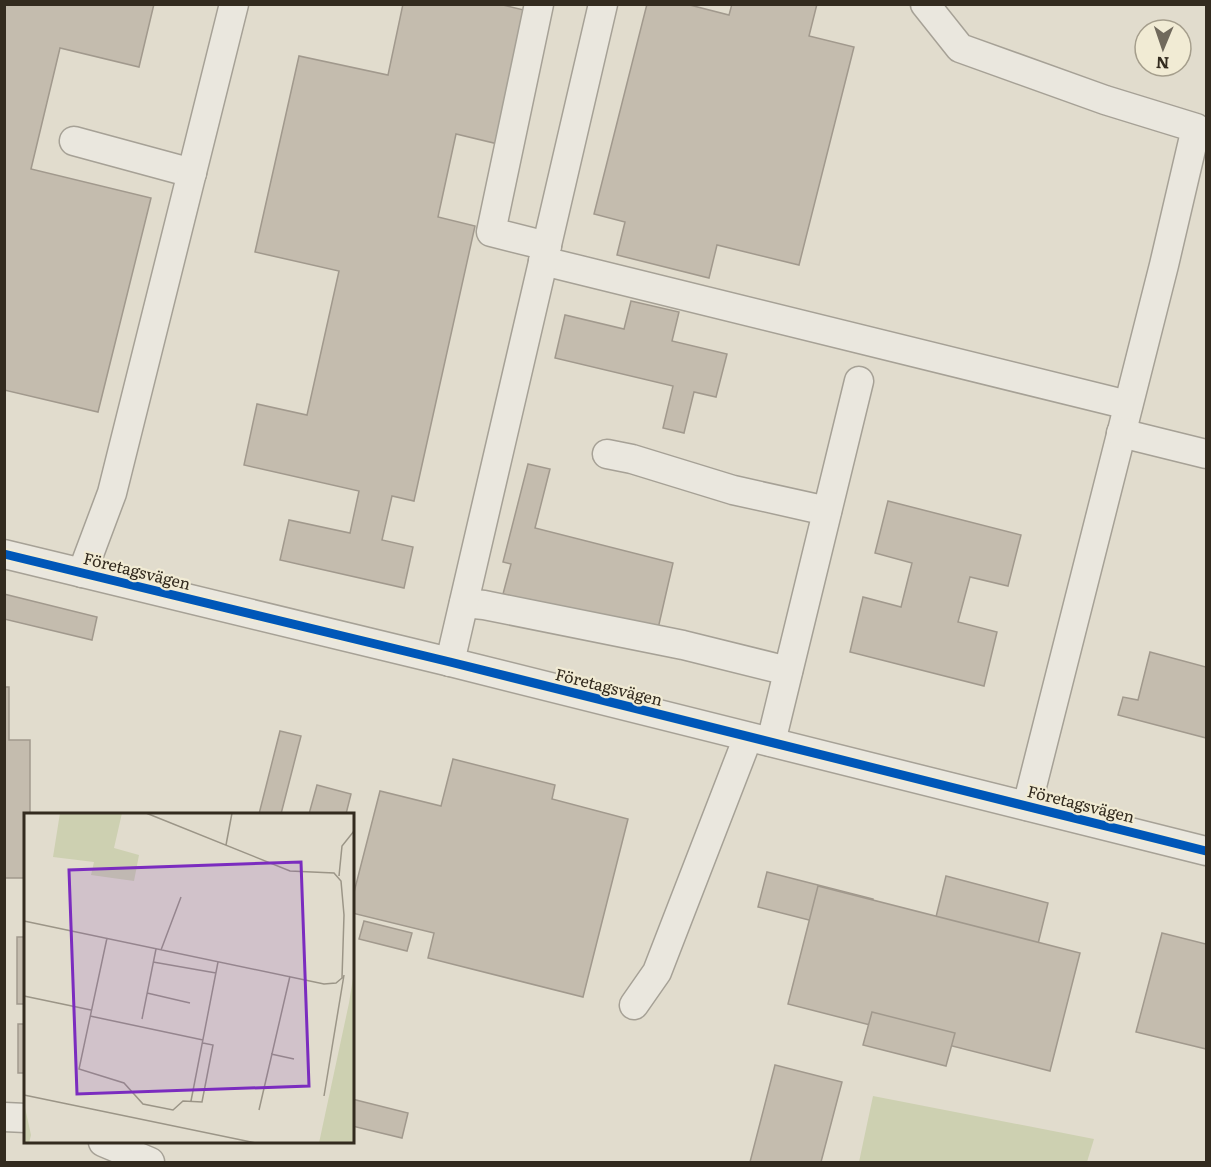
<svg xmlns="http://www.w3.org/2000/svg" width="1211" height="1167" font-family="Literata,serif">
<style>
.green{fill:#cdd0b1}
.building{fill:#c4bcae;stroke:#a1998d;stroke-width:1.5}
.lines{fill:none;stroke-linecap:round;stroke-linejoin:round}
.minor-casing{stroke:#a6a196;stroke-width:31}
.minor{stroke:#eae7de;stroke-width:28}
.cycleway-casing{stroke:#f1ebd4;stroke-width:13}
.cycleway{stroke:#0057b8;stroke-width:9}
.labels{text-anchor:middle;stroke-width:4.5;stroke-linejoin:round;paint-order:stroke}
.street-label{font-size:16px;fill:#332b1f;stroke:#f1ebd4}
.inset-road{fill:none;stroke:#9b9587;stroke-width:1.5}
.view{fill:#7b2cbf;fill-opacity:0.15;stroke:#7b2cbf;stroke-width:3}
.inset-edge{fill:none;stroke:#332b1f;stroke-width:3}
</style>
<rect width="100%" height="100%" fill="#e1dccd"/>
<path class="green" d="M 873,1096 L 1094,1139 L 1087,1162 L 859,1162 Z"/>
<g class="building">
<path d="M 4,4 L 154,4 L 139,67 L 60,48 L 31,169 L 151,198 L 98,412 L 4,390 Z"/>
<path d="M 403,4 L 499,4 L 528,11 L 498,144 L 456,134 L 438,217 L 475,226 L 414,501 L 392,496 L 382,540 L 413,547 L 404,588 L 280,560 L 289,520 L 350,533 L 359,491 L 244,465 L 257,404 L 307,415 L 339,271 L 255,252 L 299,56 L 388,75 Z"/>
<path d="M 647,4 L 686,4 L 729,15 L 732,4 L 817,4 L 809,36 L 854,47 L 799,265 L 717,245 L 709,278 L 617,255 L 625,222 L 594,214 Z"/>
<path d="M 631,301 L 679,312 L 672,341 L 727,354 L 716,397 L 694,392 L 684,433 L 663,428 L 673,386 L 555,358 L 565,315 L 624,329 Z"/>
<path d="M 528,464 L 550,469 L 535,528 L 673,563 L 657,633 L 503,594 L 511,564 L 503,562 Z"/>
<path d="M 888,501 L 1021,535 L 1008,586 L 970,577 L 958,622 L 997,632 L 984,686 L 850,652 L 863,597 L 901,607 L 912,563 L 875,553 Z"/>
<path d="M 4,594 L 97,617 L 92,640 L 4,619 Z"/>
<path d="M 1150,652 L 1206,667 L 1206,738 L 1118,715 L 1123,697 L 1138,700 Z"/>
<path d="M 4,687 L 9,687 L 9,740 L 30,740 L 30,814 L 26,814 L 26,878 L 4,878 Z"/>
<path d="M 280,731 L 301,736 L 281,814 L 259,814 Z"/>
<path d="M 453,759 L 555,785 L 552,799 L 628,819 L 583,997 L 428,958 L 434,933 L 352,913 L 352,900 L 380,791 L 441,806 Z"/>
<path d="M 317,785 L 351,794 L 346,814 L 309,814 Z"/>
<path d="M 767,872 L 873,899 L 864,934 L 758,907 Z"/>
<path d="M 946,876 L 1048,903 L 1036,952 L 934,925 Z"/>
<path d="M 818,886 L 1080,953 L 1050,1071 L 788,1004 Z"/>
<path d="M 364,921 L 412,933 L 407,951 L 359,939 Z"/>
<path d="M 1162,933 L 1206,944 L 1206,1049 L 1136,1032 Z"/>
<rect x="17" y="937" width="9" height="67"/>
<path d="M 872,1012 L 955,1033 L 946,1066 L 863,1045 Z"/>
<rect x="18" y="1024" width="8" height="49"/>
<path d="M 775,1065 L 842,1082 L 821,1162 L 750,1162 Z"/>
<path d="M 352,1099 L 408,1113 L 402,1138 L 352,1126 Z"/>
</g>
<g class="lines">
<g class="minor-casing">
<g id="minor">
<path d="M 539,4 L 491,232 L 547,246"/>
<path d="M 925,4 L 960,48 L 1105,100 L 1196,128 L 1164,265 L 1027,806"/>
<path d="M 74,141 L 192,173"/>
<path d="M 543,261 L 1128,405"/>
<path d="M 1121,433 L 1206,454"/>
<path d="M 607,454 L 632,459 L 733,490 L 827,511"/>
<path d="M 4,554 L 450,662 L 1206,851"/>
<path d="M 82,573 L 112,493 L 234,4"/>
<path d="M 464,603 L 484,605 L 683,645 L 788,671"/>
<path d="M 450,662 L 603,4"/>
<path d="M 771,742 L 859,381"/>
<path d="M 634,1005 L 657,972 L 748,737"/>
<path d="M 4,1117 L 26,1118"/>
<path d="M 103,1142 L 150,1162"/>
</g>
</g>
<use href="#minor" class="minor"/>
<g class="cycleway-casing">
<path id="cycleway" d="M 4,554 L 450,662 L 1206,851"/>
</g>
<use href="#cycleway" class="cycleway"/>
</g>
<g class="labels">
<g class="street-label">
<text transform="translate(137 571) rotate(14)" y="6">Företagsvägen</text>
<text transform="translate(609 687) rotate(14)" y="6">Företagsvägen</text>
<text transform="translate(1081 804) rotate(14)" y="6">Företagsvägen</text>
</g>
</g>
<g transform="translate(24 813)">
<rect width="330" height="330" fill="#e1dccd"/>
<path d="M 36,0 L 98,0 L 90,35 L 115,42 L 110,68 L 67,62 L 70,49 L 29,44 ZM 330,159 L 330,330 L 295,330 L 325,190 ZM 0,290 L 7,322 L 5,330 L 0,330 Z" fill="#cdd0b1"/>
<path class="inset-road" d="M 202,32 L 208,0M 315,63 L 318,33 L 330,18M 0,108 L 300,171 L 312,170 L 318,165 L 320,102 L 317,68 L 310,60 L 266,58 L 122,0M 83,125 L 55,256 L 100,270 L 119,291 L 149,297 L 159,288 L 178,289 L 189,232 L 179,230M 137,137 L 157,84M 129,149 L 192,160M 123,180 L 166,190M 0,183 L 67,197M 66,203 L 179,227M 118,206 L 132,136M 247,241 L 270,246M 0,282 L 232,330M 300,283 L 320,162M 167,288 L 194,149M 235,297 L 266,163"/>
<path class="view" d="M 277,49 L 285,273 L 53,281 L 45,57 Z"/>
<rect width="330" height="330" class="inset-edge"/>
</g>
<rect width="1211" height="1167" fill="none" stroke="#332b1f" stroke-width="12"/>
<g transform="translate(1163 48) rotate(182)"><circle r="28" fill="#f1ebd4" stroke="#a59e8c" stroke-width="1.5"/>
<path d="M0-4.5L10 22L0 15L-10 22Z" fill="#70695c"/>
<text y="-9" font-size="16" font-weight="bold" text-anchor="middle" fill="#332b1f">N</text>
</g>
</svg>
